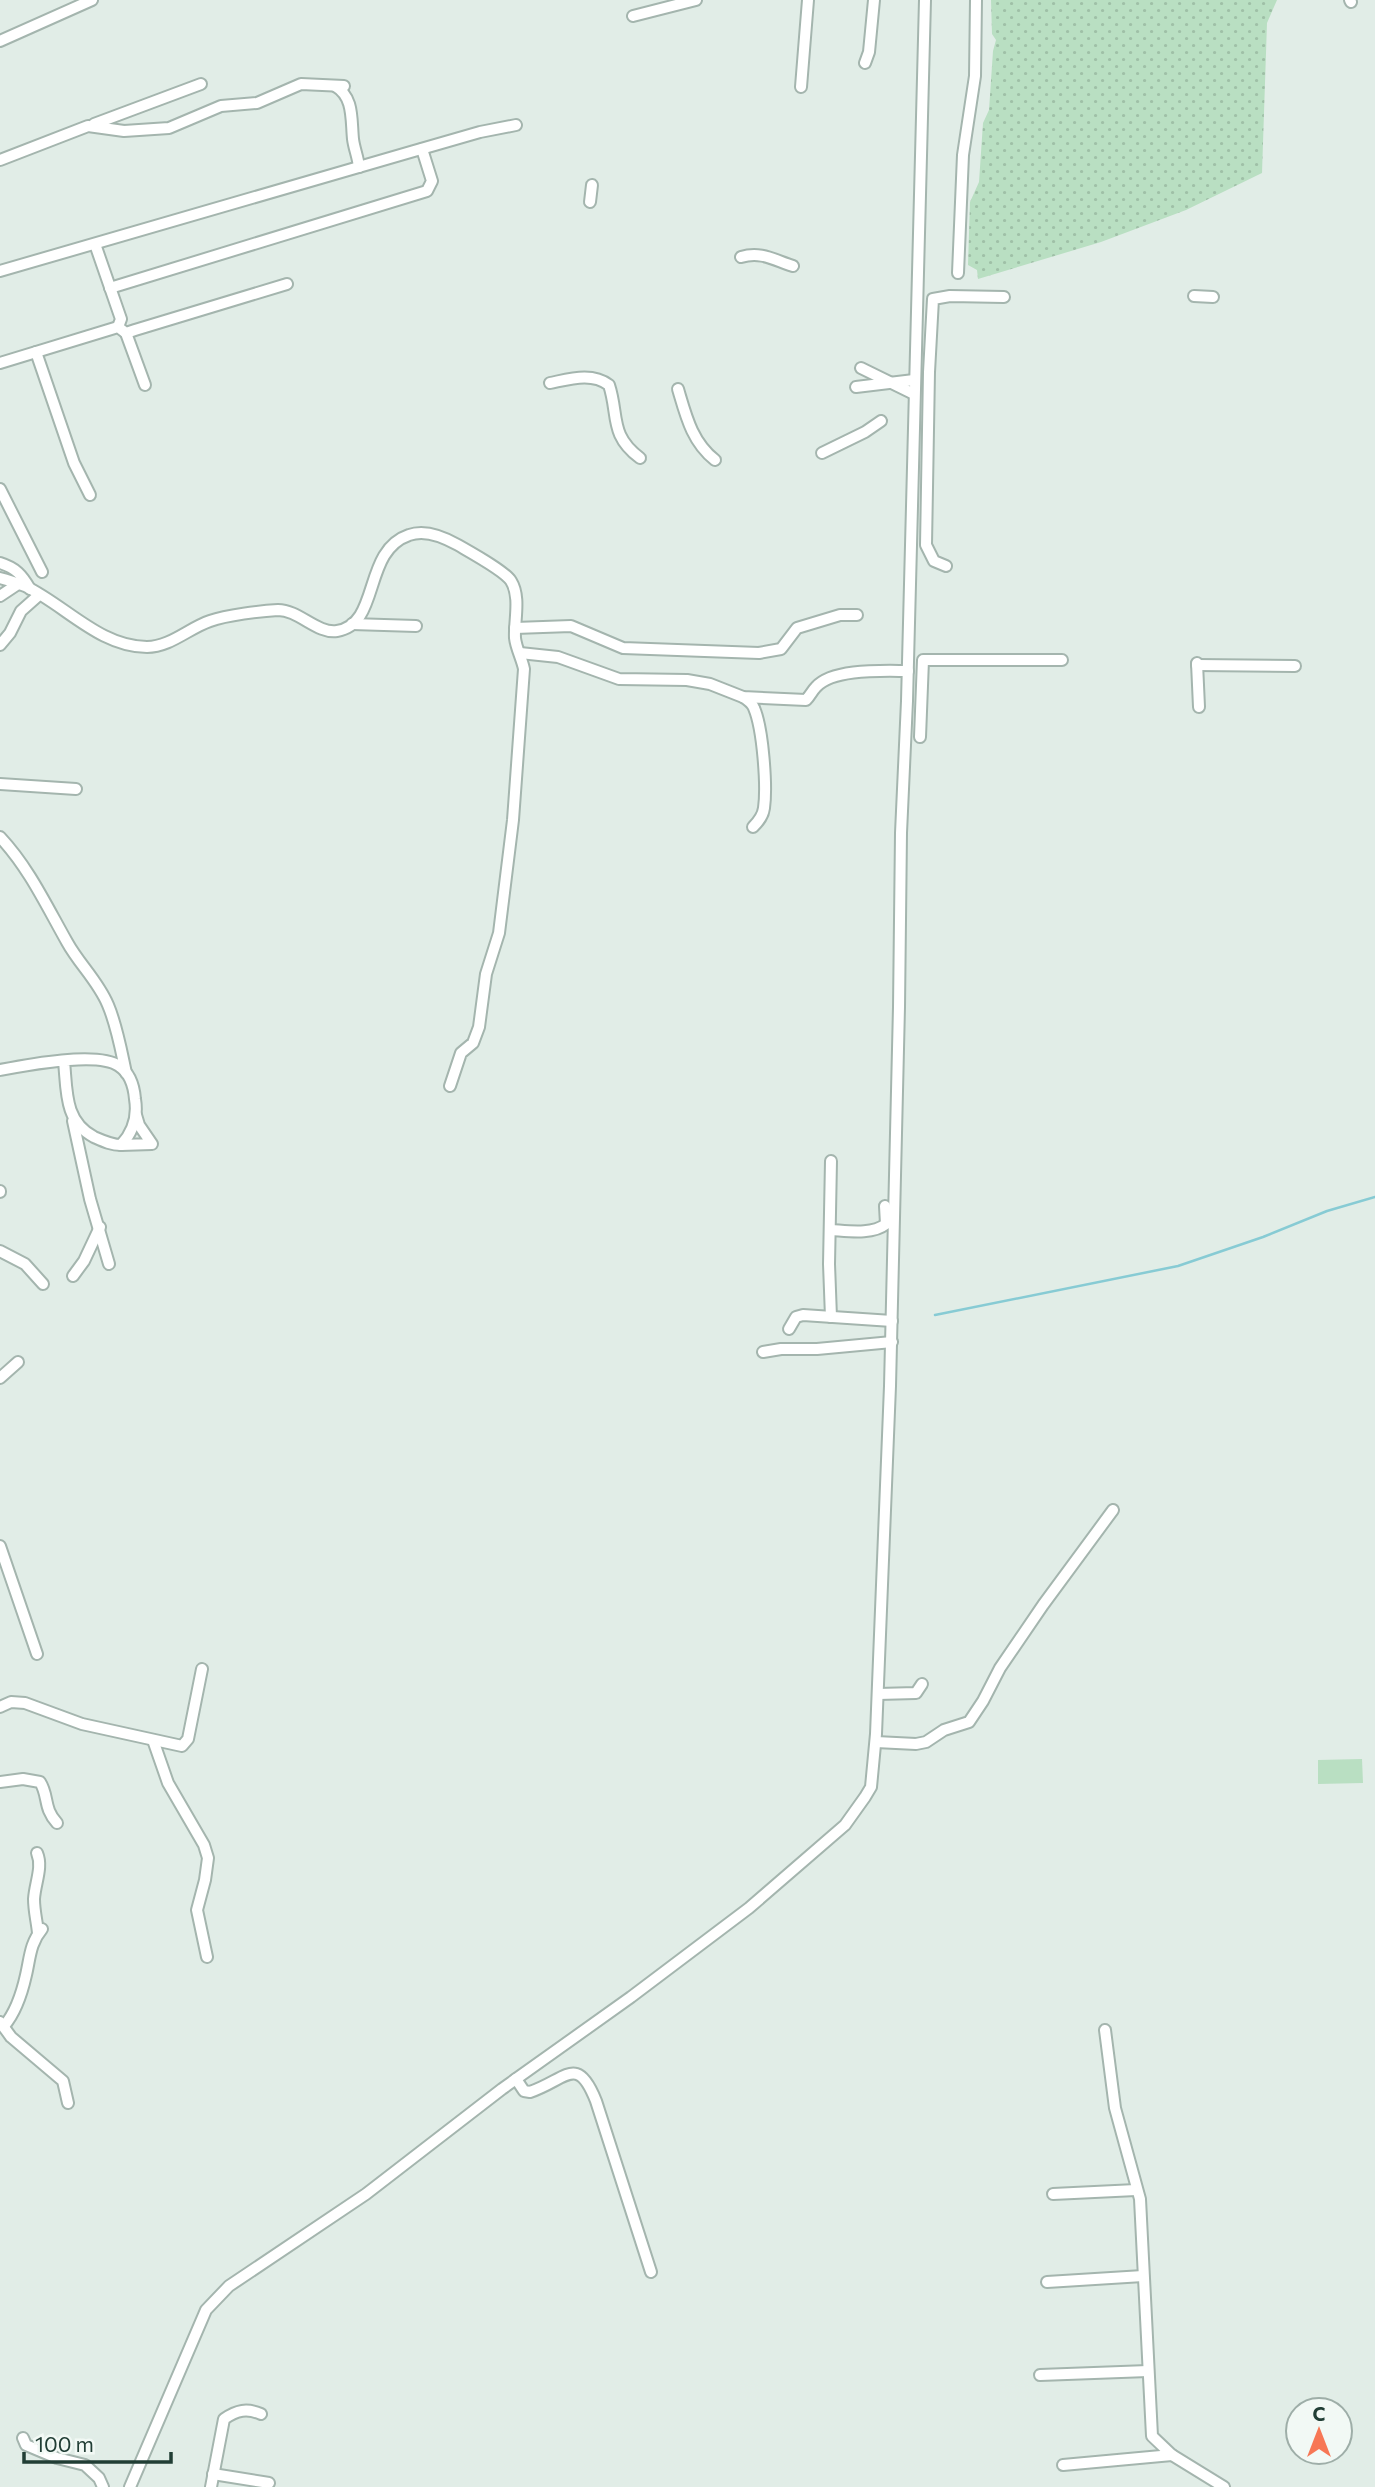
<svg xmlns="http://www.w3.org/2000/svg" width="1375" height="2487" font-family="Commissioner,sans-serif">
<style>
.green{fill:url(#green-dots)}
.pitch{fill:#b9dfc2}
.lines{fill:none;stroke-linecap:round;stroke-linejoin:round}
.stream{stroke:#87cbd4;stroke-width:2.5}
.minor-casing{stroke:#a4b5ae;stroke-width:14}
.minor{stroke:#fff;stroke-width:10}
</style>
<defs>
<pattern id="green-dots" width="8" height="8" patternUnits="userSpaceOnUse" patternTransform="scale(1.75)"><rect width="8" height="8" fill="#b9dfc2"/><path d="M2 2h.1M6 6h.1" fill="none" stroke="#9fc0a7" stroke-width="1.8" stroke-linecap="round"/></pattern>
</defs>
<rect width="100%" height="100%" fill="#e1ede7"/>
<path class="green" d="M 991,0 L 1277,0 L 1267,23 L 1262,173 L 1186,210 L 1101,242 L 978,279 L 977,270 L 968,265 L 970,202 L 979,182 L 983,123 L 989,110 L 993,51 L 996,40 L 992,34 Z"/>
<path class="pitch" d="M 1362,1759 L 1363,1783 L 1318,1784 L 1318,1760 Z"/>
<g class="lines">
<path class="stream" d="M 935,1315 L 1178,1266 L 1263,1237 L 1327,1211 L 1375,1197"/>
<g class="minor-casing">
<g id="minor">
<path d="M 1350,0 L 1351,2"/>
<path d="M 633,16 L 696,0"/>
<path d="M 0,41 L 92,0"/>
<path d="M 865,63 L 869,52 L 874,0"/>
<path d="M 335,86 C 354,97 351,119 353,139 C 354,148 358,157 359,167"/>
<path d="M 801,87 L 808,0"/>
<path d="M 94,124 L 201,84"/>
<path d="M 0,160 L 88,126 L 124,131 L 169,128 L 221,106 L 257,103 L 301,84 L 344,86"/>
<path d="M 590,202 L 592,185"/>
<path d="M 95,244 L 121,319 L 118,327"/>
<path d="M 741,257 C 761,251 774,260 793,266"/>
<path d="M 0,271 L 414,151 L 480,132 L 516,125"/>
<path d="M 958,273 L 963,155 L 975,76 L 976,0"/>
<path d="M 110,288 L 427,191 L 432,181 L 422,149"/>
<path d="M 1194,296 L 1213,297"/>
<path d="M 126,333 L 145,385"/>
<path d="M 36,352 L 74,463 L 90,495"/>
<path d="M 0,363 L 118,327 L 126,333 L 135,330 L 287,284"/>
<path d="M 861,368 L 914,394"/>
<path d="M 550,383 C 570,379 592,372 609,385 C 619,415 609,435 640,458"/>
<path d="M 856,387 L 914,380"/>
<path d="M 678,389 C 686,416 692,442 715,460"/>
<path d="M 822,453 L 865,432 L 881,421"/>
<path d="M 0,489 L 42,572"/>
<path d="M 0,563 C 16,568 22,575 30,589"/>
<path d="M 946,566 L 934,561 L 926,545 L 929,372 L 933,299 L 950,296 L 1004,297"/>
<path d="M 0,578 C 8,580 17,583 25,586 C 65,605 100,647 147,647 C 170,647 189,628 210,621 C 227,615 260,611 278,610 C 299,610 317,634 337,631 C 381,624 362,551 409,535 C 425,529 444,537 458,545 C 470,552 505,571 511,581 C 521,597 514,621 515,638 C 516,648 522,659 524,669 L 513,820 L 499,933 L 486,974 L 479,1027 L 473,1043 L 461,1053 L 450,1086"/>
<path d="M 0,596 L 18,584"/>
<path d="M 352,624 L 416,626"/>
<path d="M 515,628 L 571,626 L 623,648 L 759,653 L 781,649 L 797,628 L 840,615 L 857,615"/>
<path d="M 0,645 L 10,633 L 21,611 L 39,595"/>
<path d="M 520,653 L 558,657 L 619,679 L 687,680 L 710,684 L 743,697 L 806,700 C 810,696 812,691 816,687 C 833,668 884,671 908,671"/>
<path d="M 1197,663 L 1199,707"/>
<path d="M 1197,665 L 1295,666"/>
<path d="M 743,697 C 748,700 752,703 754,708 C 763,729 767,786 764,808 C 763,816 759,821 753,827"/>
<path d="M 920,737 L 923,660 L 1062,660"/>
<path d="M 0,784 L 76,789"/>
<path d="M 0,837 C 29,868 46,905 67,942 C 79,964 98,981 108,1005 C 117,1026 121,1050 126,1073"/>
<path d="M 0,1070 C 26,1065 98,1051 119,1066 C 130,1073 134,1087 135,1099 C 138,1117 133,1132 121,1145 C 111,1145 103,1141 94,1137 C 64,1121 67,1091 64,1061"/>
<path d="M 73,1121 L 90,1199 L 109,1264"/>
<path d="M 121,1145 L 152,1144 L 139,1125 L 136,1115"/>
<path d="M 0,1192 L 0,1191"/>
<path d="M 831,1230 C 848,1231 872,1235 886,1224 L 885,1206"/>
<path d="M 0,1251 L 25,1264 L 43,1284"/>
<path d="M 73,1276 L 84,1261 L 100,1227"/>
<path d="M 831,1317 L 829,1264 L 831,1161"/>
<path d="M 789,1329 L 796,1317 L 803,1315 L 892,1321"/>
<path d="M 763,1352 L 781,1349 L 817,1349 L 892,1342"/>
<path d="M 0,1378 L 18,1362"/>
<path d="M 0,1546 L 37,1654"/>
<path d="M 878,1694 L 916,1693 L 922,1684"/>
<path d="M 0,1707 L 11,1702 L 25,1703 L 82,1724 L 182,1746 L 188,1739 L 202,1669"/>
<path d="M 153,1740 L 168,1783 L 204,1845 L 208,1858 L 205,1880 L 197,1910 L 207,1957"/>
<path d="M 876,1742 L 916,1744 L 926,1742 L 944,1730 L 969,1722 L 983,1701 L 1000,1668 L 1043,1605 L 1113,1510"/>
<path d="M 0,1782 L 23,1779 L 40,1782 C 49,1796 43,1808 57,1823"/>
<path d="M 37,1853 C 43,1867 35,1883 34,1899 C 34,1911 37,1922 38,1933"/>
<path d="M 0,2022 L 11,2037 L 63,2081 L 68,2103"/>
<path d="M 4,2026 C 16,2012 22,1993 26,1975 C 30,1958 30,1943 42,1929"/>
<path d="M 1105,2030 L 1115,2108 L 1140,2199 L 1152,2436 L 1172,2455 L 1224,2487"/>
<path d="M 516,2079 L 524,2091 L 530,2092 C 566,2080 577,2053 596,2101 L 651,2272"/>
<path d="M 1053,2194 L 1136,2190"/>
<path d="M 1047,2282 L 1143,2276"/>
<path d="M 1040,2375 L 1148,2371"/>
<path d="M 23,2438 L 26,2445 L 57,2458 L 85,2465 L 99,2478 L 103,2487"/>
<path d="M 1063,2465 L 1172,2455"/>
<path d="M 213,2474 L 269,2483"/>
<path d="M 130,2487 L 206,2310 L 229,2286 L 366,2194 L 502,2089 L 631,1997 L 749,1908 L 845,1825 L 865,1797 L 871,1787 L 876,1734 L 890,1386 L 899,1007 L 901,833 L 907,701 L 925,0"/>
<path d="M 211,2487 L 224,2419 C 237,2410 247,2408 261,2414"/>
</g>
</g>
<use href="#minor" class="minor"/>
</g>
<g transform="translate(1319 2431)"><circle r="33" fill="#f2f9f5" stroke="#9eaea8" stroke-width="2"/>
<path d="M0-5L12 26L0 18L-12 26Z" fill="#f77755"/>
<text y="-10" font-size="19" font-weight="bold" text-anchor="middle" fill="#213e35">С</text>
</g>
<path d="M24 2452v10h147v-10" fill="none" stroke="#213e35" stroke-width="3.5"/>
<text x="35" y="2452" font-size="21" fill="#213e35" stroke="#f2f9f5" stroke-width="5" paint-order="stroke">100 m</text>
</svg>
